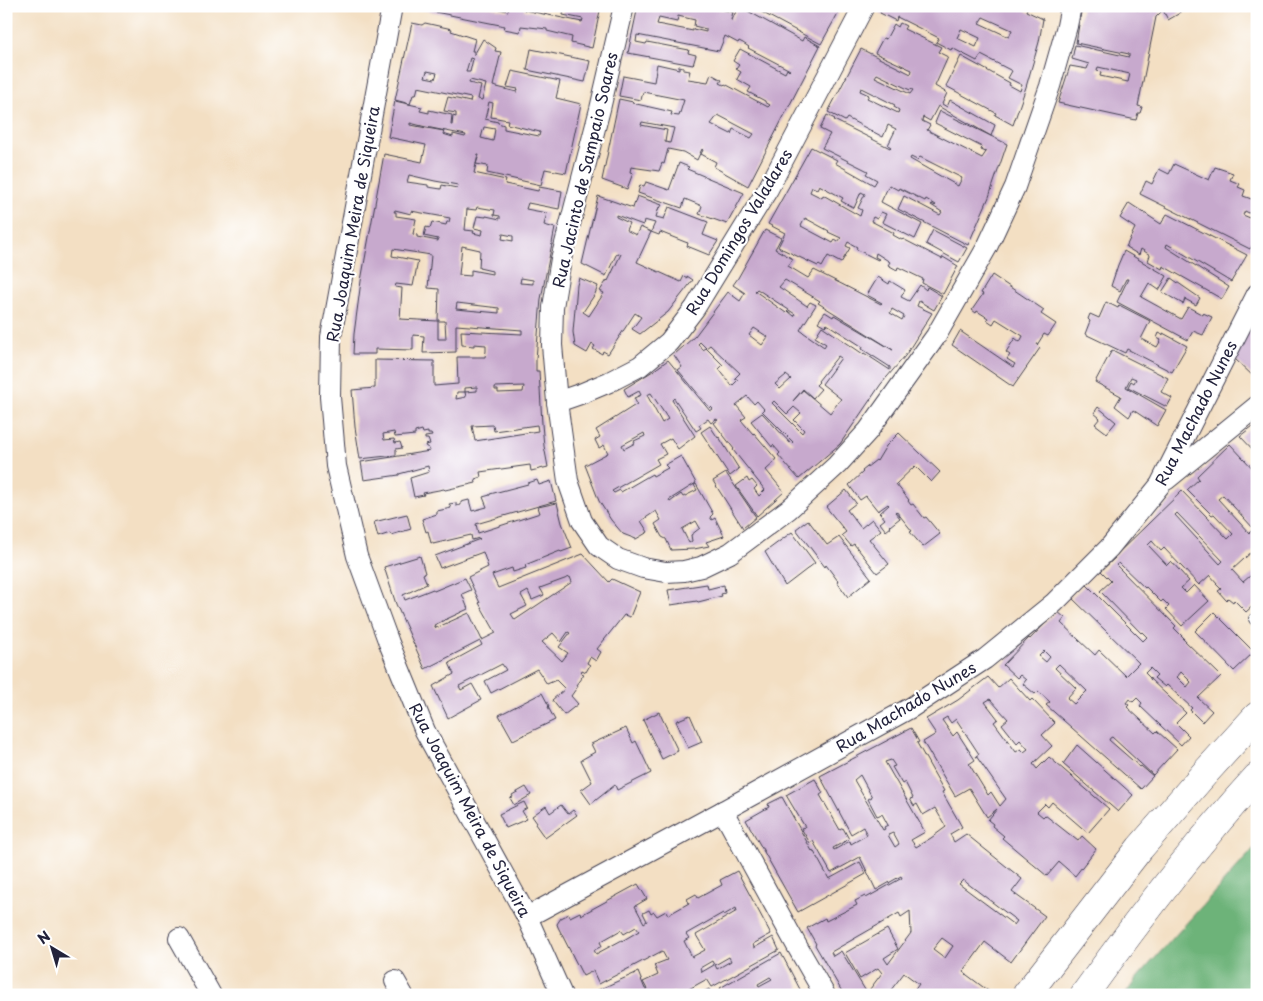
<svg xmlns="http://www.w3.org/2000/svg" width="1263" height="1001" font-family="'Playpen Sans',sans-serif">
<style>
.forest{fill:#6db379;stroke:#486a5a}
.building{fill:#c7a9cd;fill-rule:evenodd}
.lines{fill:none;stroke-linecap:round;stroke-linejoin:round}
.lane-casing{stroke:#413e4f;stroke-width:12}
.street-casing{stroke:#413e4f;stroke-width:22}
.secondary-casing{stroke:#413e4f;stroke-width:29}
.lane{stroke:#fff;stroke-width:10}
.street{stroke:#fff;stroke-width:20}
.secondary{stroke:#fff;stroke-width:28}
.labels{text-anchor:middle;stroke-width:4.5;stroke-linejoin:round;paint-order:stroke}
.street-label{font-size:16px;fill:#22223b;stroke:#fff}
</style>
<rect width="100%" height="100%" fill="#fff"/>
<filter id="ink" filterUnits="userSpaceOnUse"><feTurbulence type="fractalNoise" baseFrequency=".02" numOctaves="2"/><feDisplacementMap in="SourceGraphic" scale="10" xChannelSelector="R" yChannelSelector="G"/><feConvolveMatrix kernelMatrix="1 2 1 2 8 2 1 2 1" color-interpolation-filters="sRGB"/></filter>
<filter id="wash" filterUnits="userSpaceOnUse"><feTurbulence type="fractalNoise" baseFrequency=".0096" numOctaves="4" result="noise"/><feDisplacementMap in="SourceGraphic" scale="20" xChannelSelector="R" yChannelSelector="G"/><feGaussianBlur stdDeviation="1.12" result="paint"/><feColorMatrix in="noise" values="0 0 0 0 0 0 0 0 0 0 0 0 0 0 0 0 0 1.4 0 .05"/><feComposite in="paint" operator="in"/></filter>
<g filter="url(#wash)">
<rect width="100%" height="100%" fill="#f3dfc3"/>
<path class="forest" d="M 1257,845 L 1257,995 L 1125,995 L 1137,978 Z"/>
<g id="blocks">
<g class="building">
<path d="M 416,6 L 485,6 L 508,11 L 509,6 L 525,6 L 524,10 L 582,22 L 583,19 L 563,15 L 564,10 L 551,7 L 551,6 L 601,6 L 592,48 L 571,43 L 572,37 L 547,31 L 547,29 L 521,26 L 520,32 L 504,29 L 505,26 L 415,8 Z"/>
<path d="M 638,6 L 706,6 L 733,12 L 731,20 L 732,20 L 738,7 L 745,11 L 746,10 L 802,41 L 804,37 L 820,46 L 748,186 L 714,167 L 716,162 L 701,154 L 703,150 L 702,149 L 697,160 L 683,152 L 668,149 L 664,164 L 662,163 L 659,171 L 631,167 L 630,172 L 633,173 L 627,189 L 602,180 L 619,99 L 633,102 L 632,103 L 672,112 L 671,115 L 679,116 L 684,100 L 643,92 L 641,100 L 619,96 L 623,76 L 654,82 L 657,64 L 679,69 L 679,66 L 683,67 L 683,70 L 690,71 L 688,79 L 708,82 L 711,74 L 722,80 L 720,83 L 724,85 L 725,84 L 768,107 L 770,105 L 765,102 L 765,101 L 748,92 L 751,87 L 737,79 L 741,72 L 736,69 L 739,65 L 733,61 L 740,49 L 785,73 L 787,69 L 789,71 L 790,70 L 748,48 L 749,47 L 743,43 L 739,41 L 738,43 L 725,36 L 719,51 L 637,35 L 636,42 L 646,44 L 647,42 L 689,50 L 688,53 L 696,55 L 693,65 L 628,53 ZM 678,16 L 695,20 L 694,26 L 706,29 L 706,32 L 693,29 L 693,31 L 657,24 L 659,18 L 677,22 ZM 718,115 L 754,134 L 751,138 L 733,129 L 731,134 L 711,124 ZM 642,122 L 674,128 L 670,143 L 665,142 L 667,130 L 641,125 Z"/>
<path d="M 747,6 L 842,6 L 821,44 L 752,7 L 751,9 Z"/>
<path d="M 883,6 L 954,6 L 960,9 L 961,6 L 1028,6 L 1026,11 L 1043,19 L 1039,42 L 1026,87 L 1013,125 L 995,115 L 996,113 L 946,86 L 961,56 L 1010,83 L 1009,85 L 1020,91 L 1022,85 L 1008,78 L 1012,71 L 981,55 L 977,61 L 952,48 L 951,50 L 936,42 L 939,38 L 897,17 L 896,21 L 880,13 ZM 983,17 L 1012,30 L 1009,37 L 979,23 ZM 961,29 L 980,38 L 976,47 L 957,38 Z"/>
<path d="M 1082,6 L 1124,6 L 1138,10 L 1139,8 L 1136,6 L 1177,6 L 1180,13 L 1168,20 L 1163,10 L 1156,17 L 1138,106 L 1142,107 L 1140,113 L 1138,113 L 1136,120 L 1058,103 L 1070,66 L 1087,69 L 1089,64 L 1072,59 L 1075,45 L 1129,57 L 1129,54 L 1076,43 ZM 1098,67 L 1130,74 L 1128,82 L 1100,76 L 1101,72 L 1097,71 Z"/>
<path d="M 412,23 L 422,25 L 425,23 L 452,29 L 451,31 L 475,39 L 472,51 L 474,51 L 474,55 L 483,39 L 496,48 L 495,51 L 501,52 L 493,86 L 517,92 L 518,89 L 507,87 L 512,71 L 560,81 L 556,98 L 581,104 L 566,173 L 545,169 L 541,185 L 487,173 L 488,166 L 476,164 L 479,155 L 478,155 L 474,173 L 506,180 L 505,184 L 538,191 L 539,187 L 562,191 L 559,209 L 528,203 L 526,209 L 547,213 L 544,225 L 555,228 L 541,299 L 536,359 L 536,371 L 539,371 L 542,424 L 544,446 L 548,467 L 531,471 L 530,465 L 480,472 L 481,477 L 475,479 L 476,483 L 445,490 L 444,489 L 423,493 L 424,495 L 414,497 L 410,478 L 429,472 L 428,466 L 399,474 L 399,475 L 364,480 L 361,462 L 430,451 L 428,447 L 426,447 L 425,445 L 430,444 L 428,439 L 425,439 L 425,437 L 432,436 L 431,434 L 428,434 L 428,432 L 423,433 L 422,430 L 415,432 L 415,435 L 395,437 L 394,432 L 383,434 L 384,440 L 394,439 L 395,443 L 400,442 L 402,448 L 396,449 L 396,455 L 360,459 L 355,427 L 352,390 L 375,388 L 375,360 L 434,361 L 434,386 L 458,384 L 457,357 L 485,357 L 486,351 L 486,345 L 474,344 L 474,346 L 462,345 L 461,331 L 522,334 L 522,330 L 456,325 L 456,352 L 423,353 L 424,336 L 413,335 L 413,350 L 375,349 L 375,354 L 353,354 L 354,334 L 361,281 L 384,154 L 422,162 L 426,145 L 388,137 L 395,101 L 422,107 L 420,111 L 429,113 L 429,110 L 452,115 L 451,125 L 452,125 L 453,116 L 456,117 L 456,113 L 444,111 L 448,97 L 470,102 L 471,98 L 418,87 L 416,95 L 413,95 L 410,104 L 395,100 ZM 470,58 L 473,59 L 470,72 L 466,72 ZM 427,71 L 437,73 L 435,79 L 425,77 ZM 470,80 L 486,84 L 482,100 L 478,99 L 481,86 L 469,83 ZM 489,102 L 493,103 L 491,117 L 508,120 L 507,124 L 540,132 L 539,136 L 504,129 L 504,125 L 498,123 L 498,122 L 485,119 ZM 410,123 L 426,127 L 466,135 L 465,137 L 453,134 L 453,137 L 443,134 L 444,131 L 410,125 ZM 484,127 L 495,129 L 493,141 L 481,138 ZM 409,175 L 435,181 L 458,185 L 457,188 L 442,185 L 441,189 L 428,187 L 428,185 L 407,182 ZM 477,207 L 495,210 L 494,215 L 500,216 L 500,219 L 486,216 L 486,217 L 477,216 L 474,228 L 483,230 L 482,235 L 473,233 L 474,231 L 465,230 L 467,209 L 476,210 ZM 395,210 L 411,214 L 411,211 L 450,218 L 449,222 L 447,222 L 446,225 L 432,222 L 430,228 L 426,227 L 424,236 L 438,239 L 438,241 L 417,237 L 417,235 L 413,234 L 416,219 L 396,216 L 396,212 L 394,212 ZM 503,234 L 513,236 L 513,241 L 502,239 ZM 462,246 L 480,250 L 479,268 L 492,271 L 492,274 L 471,270 L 471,276 L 459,275 ZM 393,249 L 431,255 L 428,288 L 439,289 L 438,321 L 445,321 L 446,339 L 438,339 L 438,321 L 400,319 L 402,288 L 395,287 L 396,284 L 413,286 L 418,261 L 392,256 ZM 521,278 L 533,280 L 533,284 L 520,283 ZM 457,303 L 499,308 L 499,313 L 456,309 ZM 524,386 L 523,392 L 498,393 L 498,390 L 495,390 L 495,387 ZM 477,387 L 477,391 L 465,392 L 466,397 L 456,399 L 457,392 L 465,392 L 465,388 ZM 493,425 L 494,431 L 537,425 L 538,431 L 475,441 L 472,426 Z"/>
<path d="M 900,23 L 906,26 L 904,29 L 941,47 L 938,52 L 948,57 L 935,86 L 947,93 L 942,104 L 947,107 L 950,100 L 995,125 L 991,136 L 938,106 L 930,121 L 923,117 L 922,121 L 930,125 L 927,130 L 982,158 L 986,152 L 981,150 L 982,147 L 935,123 L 940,111 L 1007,144 L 989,197 L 968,245 L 898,209 L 904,196 L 940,215 L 942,212 L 931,205 L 932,204 L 935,206 L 936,205 L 926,199 L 925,201 L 899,188 L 898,190 L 889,185 L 881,202 L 922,224 L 915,239 L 882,222 L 886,214 L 881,212 L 877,219 L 873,217 L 871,221 L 894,233 L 893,235 L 902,240 L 903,239 L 942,259 L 943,257 L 958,266 L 943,294 L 922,283 L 923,279 L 898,267 L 897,270 L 888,265 L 890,262 L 876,253 L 875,257 L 879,259 L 878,260 L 856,249 L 857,247 L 848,242 L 846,246 L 850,248 L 841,263 L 828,256 L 822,267 L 819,265 L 818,266 L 778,247 L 785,233 L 768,224 L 811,147 L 837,160 L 835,163 L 874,185 L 877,180 L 866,174 L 868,171 L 822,148 L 830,134 L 820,129 L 827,115 L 835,119 L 834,120 L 890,148 L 891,147 L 888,145 L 896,129 L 888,125 L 883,137 L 847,118 L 845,121 L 828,112 L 861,49 L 911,74 L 912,70 L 875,53 L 883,38 L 886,39 L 894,24 L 898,27 ZM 877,74 L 910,90 L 910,89 L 913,90 L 910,94 L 875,77 ZM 861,88 L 895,105 L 894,107 L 899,110 L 898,113 L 867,98 L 869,95 L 860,91 ZM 911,157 L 917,160 L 920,157 L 962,178 L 958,186 L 910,159 ZM 819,185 L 843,198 L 841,201 L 854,208 L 861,192 L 865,194 L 858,208 L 862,210 L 860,216 L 823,195 L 822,198 L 810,192 L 812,187 L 817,189 ZM 805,218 L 829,231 L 828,232 L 841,238 L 838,242 L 835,240 L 833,243 L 801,226 Z"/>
<path d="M 531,49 L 590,61 L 585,82 L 527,70 Z"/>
<path d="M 679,163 L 689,167 L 687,169 L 744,193 L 727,224 L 699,214 L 702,206 L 685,199 L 682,208 L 638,193 L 640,185 L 644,186 L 646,182 L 669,190 Z"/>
<path d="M 1174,164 L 1209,180 L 1215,167 L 1233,173 L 1230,180 L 1240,184 L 1238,187 L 1245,190 L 1243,196 L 1257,201 L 1257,217 L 1245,211 L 1243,215 L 1257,221 L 1257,238 L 1250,249 L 1140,194 L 1146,181 L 1152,184 L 1159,169 L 1169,174 Z"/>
<path d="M 598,196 L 633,208 L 637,196 L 662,205 L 660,208 L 659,207 L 656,217 L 664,219 L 669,207 L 708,222 L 703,235 L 718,241 L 709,255 L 687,246 L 688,243 L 685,242 L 660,232 L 659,235 L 651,232 L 655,223 L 644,220 L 643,225 L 616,215 L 616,217 L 629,223 L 626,230 L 636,235 L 640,227 L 651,232 L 637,262 L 681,282 L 684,276 L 687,278 L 687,276 L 693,280 L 668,312 L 640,334 L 632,329 L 641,317 L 635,313 L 608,354 L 603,351 L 602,354 L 593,349 L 595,346 L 592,344 L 587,353 L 575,346 L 573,332 L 577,285 L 579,278 L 598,286 L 595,294 L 583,312 L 589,316 L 604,293 L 600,291 L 607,280 L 608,281 L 621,254 L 617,253 L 606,276 L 582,264 Z"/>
<path d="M 1129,203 L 1161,224 L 1167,214 L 1247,255 L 1231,282 L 1167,244 L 1166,247 L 1229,287 L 1222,299 L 1163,266 L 1162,269 L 1148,261 L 1150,255 L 1141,249 L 1139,255 L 1126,247 L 1135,228 L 1120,218 Z"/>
<path d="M 765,230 L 781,238 L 775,249 L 793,259 L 788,266 L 808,278 L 814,270 L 881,304 L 882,303 L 867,295 L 878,277 L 889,284 L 890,281 L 905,290 L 901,297 L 909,301 L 920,285 L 926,290 L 927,287 L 942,296 L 934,310 L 919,301 L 917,306 L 932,313 L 905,356 L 881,384 L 840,444 L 799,479 L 778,455 L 780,453 L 773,445 L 772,447 L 751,421 L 762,413 L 791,444 L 793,442 L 762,411 L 764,409 L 757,401 L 754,404 L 747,396 L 736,405 L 746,417 L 741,420 L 753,434 L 754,433 L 776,459 L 775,459 L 776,461 L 766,470 L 784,492 L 757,516 L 736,486 L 747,478 L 749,482 L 752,480 L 757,486 L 754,489 L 759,496 L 765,490 L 733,450 L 734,449 L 714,423 L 718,420 L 716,419 L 711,423 L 708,419 L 699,425 L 701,428 L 696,431 L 674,398 L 672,400 L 695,436 L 678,449 L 671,438 L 660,444 L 666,454 L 656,459 L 659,464 L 612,491 L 614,493 L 620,490 L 621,492 L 652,474 L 653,476 L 668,468 L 665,465 L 681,456 L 696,483 L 669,500 L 670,502 L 681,494 L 683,497 L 697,490 L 694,485 L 696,484 L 713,514 L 710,517 L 712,520 L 715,518 L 724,536 L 706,542 L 709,546 L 694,549 L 671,550 L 666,539 L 662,537 L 655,524 L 661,520 L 656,511 L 641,521 L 648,532 L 636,539 L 623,534 L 611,520 L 599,501 L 585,465 L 608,453 L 604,445 L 599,448 L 595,440 L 600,437 L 596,430 L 637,404 L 634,398 L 641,395 L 639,391 L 628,397 L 624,389 L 653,371 L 668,360 L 710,411 L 713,409 L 711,407 L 710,408 L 678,370 L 682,367 L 674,355 L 695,336 L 728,292 L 740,301 L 745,293 L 733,285 L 738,278 ZM 785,280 L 820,301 L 818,303 L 893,350 L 834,315 L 833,317 L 825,312 L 818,322 L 825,326 L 827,324 L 863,347 L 862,349 L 890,367 L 890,370 L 864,353 L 863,354 L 822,326 L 815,337 L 826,344 L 824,347 L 800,330 L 816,305 L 810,302 L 807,306 L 779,287 ZM 757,289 L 795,314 L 794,316 L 788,311 L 786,313 L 755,291 ZM 892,309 L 904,316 L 902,320 L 890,313 ZM 754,328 L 768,337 L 762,345 L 749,335 ZM 700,342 L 706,348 L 710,345 L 740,373 L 735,378 L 738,380 L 732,386 L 719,369 L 723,365 L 706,348 L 703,350 L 698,344 ZM 838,356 L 841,358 L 822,384 L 841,399 L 830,413 L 803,390 L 793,401 L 803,389 L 813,398 L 821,389 L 816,385 L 819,382 L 818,381 ZM 786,375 L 791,379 L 780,389 L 775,384 ZM 651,393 L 668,419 L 662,423 L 647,395 ZM 774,401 L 787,414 L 794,407 L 801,413 L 794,420 L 804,430 L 802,433 L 772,403 ZM 644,433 L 645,436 L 634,441 L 635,443 L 624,449 L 622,445 ZM 696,521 L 700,528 L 691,535 L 692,541 L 689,543 L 682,529 Z"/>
<path d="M 933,230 L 967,248 L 959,262 L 926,244 Z"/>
<path d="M 1124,251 L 1167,276 L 1159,290 L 1149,283 L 1141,297 L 1181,319 L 1188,307 L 1203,315 L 1203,313 L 1212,317 L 1203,335 L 1193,331 L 1188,340 L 1117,302 L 1128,279 L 1126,279 L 1120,291 L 1111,286 L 1118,265 Z"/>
<path d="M 992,275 L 1044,310 L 1041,314 L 1056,324 L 1048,336 L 1044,334 L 1037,345 L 1040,348 L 1013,387 L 952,345 L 960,331 L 1013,367 L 1015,364 L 1007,359 L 1010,355 L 1006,352 L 1015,338 L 1020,342 L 1023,336 L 996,319 L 993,324 L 987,320 L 988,318 L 977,311 L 976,313 L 972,310 L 983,294 L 981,293 Z"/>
<path d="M 1171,278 L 1200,298 L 1196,305 L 1185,299 L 1183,304 L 1162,292 Z"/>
<path d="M 1106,302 L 1118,308 L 1119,305 L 1150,321 L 1141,339 L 1142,339 L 1157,347 L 1161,340 L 1157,338 L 1159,333 L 1163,335 L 1163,333 L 1187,346 L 1172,372 L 1127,349 L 1125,353 L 1085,334 L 1090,321 L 1088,319 L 1090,314 L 1099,318 Z"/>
<path d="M 1251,327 L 1257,332 L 1257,377 L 1255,378 L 1234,358 Z"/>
<path d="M 1112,350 L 1168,378 L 1161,392 L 1172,398 L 1167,407 L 1128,387 L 1131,381 L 1134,383 L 1136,379 L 1131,377 L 1126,387 L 1166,410 L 1157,426 L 1133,410 L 1129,417 L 1115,406 L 1121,396 L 1095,382 Z"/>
<path d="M 1098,407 L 1116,422 L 1107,433 L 1095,424 L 1100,418 L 1094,413 Z"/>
<path d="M 1257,423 L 1257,454 L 1240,436 Z"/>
<path d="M 710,426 L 718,438 L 719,437 L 739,469 L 730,476 L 701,432 Z"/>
<path d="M 899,433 L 940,472 L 931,482 L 915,466 L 896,484 L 909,500 L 908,501 L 911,505 L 913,504 L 924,518 L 926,517 L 940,534 L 923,547 L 910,532 L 912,531 L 896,511 L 895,512 L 900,518 L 890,526 L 891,527 L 886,531 L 880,523 L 885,519 L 880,513 L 889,505 L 888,504 L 878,511 L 866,496 L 860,500 L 849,485 L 863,472 L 862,471 L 876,460 L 877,461 L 886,446 Z"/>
<path d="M 1230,444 L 1257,473 L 1257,476 L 1254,478 L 1257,480 L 1257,547 L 1232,570 L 1243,582 L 1257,570 L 1257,602 L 1246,612 L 1234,600 L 1233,602 L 1228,598 L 1226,600 L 1218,591 L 1221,589 L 1216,584 L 1217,583 L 1210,575 L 1199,585 L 1164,548 L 1161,551 L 1152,541 L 1148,545 L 1167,565 L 1171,561 L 1189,581 L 1181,588 L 1186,593 L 1194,585 L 1209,601 L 1182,626 L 1166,609 L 1169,606 L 1163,600 L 1161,602 L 1146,587 L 1145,588 L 1119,563 L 1116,565 L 1176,626 L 1174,628 L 1184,638 L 1183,639 L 1221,676 L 1198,698 L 1212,711 L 1202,722 L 1190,710 L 1192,708 L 1167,685 L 1165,687 L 1154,678 L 1157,675 L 1150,668 L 1145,673 L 1150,678 L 1150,679 L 1186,713 L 1176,723 L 1189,736 L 1181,745 L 1140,706 L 1142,703 L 1137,698 L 1133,702 L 1129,699 L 1126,703 L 1129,705 L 1127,707 L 1155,733 L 1157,731 L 1177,749 L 1153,775 L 1112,737 L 1110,738 L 1109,740 L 1140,767 L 1141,766 L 1153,776 L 1141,789 L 1046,705 L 1050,702 L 1038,691 L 1035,694 L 1023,684 L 1026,680 L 1020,675 L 1017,678 L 1003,665 L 1029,638 L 1030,639 L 1057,611 L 1065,618 L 1061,623 L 1095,655 L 1099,650 L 1126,676 L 1139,663 L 1072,598 L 1086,584 L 1143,641 L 1147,637 L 1142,632 L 1141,633 L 1100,591 L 1111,581 L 1101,571 L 1115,558 L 1114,557 L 1182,491 L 1228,539 L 1233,534 L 1214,514 L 1212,515 L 1187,490 L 1199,479 L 1197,476 ZM 1223,495 L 1254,529 L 1249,533 L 1218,499 ZM 1177,513 L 1223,561 L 1220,564 L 1175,515 ZM 1044,651 L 1050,657 L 1046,662 L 1039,656 ZM 1059,664 L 1087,691 L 1074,704 L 1067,698 L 1076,688 L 1055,668 ZM 1181,672 L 1191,682 L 1187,687 L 1177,677 Z"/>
<path d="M 726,473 L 756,517 L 743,528 L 713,481 Z"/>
<path d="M 537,480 L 539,485 L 551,481 L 556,501 L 476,524 L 478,533 L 540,513 L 538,507 L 557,503 L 562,523 L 572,548 L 561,552 L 560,551 L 525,565 L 526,568 L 513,572 L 512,568 L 492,575 L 498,588 L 583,554 L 609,582 L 612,579 L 640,592 L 630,617 L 624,615 L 597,649 L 601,652 L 596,661 L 590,657 L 587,663 L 590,665 L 586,672 L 582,670 L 581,673 L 584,674 L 576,685 L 578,686 L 571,696 L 578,704 L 564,715 L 552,700 L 565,689 L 556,680 L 547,684 L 537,669 L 491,693 L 485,681 L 506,670 L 502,664 L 459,686 L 461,690 L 472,684 L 481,700 L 448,718 L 433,686 L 454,674 L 449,663 L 482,645 L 480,641 L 425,669 L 396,604 L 384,567 L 420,556 L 425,573 L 423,574 L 427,584 L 403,595 L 405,600 L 433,589 L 434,591 L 465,578 L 471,590 L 462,594 L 468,609 L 434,625 L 436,628 L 469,613 L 482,640 L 496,633 L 479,603 L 480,603 L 468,577 L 488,567 L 483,552 L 440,568 L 435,556 L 480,539 L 479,538 L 472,540 L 471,535 L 433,544 L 433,542 L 431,543 L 428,531 L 426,532 L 422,519 L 437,514 L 437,511 L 451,508 L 449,504 L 456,503 L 456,506 L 461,505 L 461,502 L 469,500 L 472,511 L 487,507 L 483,497 L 490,495 L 490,494 L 528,484 L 528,483 ZM 570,577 L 572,582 L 515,620 L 511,614 L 527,606 L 521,595 L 528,591 L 532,600 L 544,595 L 540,588 ZM 568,632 L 570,633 L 559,647 L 568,653 L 562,661 L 542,642 L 553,633 L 561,642 Z"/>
<path d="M 846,490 L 856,503 L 847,510 L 861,528 L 872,519 L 881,530 L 869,539 L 889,564 L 877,573 L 854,544 L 851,546 L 842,535 L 846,532 L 826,507 Z"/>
<path d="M 407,514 L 411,529 L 391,535 L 390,533 L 378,537 L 374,522 Z"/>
<path d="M 808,520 L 827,545 L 839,537 L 871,578 L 848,597 L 837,582 L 838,581 L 826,565 L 825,567 L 796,529 Z"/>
<path d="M 792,532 L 815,563 L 785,586 L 765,552 Z"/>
<path d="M 707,584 L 708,589 L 724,585 L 725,593 L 721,594 L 722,596 L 698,602 L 697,601 L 671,605 L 668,590 Z"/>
<path d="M 1214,612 L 1254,652 L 1234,671 L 1195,631 Z"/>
<path d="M 988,677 L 998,688 L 1009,678 L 1030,701 L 1032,699 L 1055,723 L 1042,735 L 1052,746 L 1033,764 L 1037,769 L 1049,757 L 1109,809 L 1088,833 L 1052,802 L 1048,807 L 1045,804 L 1037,812 L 1043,817 L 1045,815 L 1078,841 L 1082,836 L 1096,849 L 1075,876 L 1059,862 L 1047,876 L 1002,838 L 1004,836 L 992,826 L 993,824 L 988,820 L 997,809 L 987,817 L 969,788 L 955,796 L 923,742 L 936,734 L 926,719 L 958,700 ZM 990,699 L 1008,719 L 1002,724 L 1017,743 L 1020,740 L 1028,749 L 1024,752 L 1021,749 L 1016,752 L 994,722 L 998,719 L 985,702 ZM 947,717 L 951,723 L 956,719 L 979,754 L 976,756 L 1006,799 L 1000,806 L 991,792 L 988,795 L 969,764 L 975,760 L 957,732 L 953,736 L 942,720 Z"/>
<path d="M 542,693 L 549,706 L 548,707 L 555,720 L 513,740 L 499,715 Z"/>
<path d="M 659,712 L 678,751 L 662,759 L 643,720 Z"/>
<path d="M 690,715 L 702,742 L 688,748 L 676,721 Z"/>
<path d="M 626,728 L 633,743 L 636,741 L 651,773 L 617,790 L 615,785 L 591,804 L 581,790 L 592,782 L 581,760 L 595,752 L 591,744 Z"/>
<path d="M 911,728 L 919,742 L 917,743 L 944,791 L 942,792 L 962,827 L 950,834 L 954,842 L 966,834 L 1022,879 L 1012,892 L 1045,916 L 1011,962 L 985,942 L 963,972 L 991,993 L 990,995 L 911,995 L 919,984 L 904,973 L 887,995 L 844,995 L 815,945 L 816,944 L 807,928 L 825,918 L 826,921 L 857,905 L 855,901 L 865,896 L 866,898 L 902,878 L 901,876 L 876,890 L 860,857 L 831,873 L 813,841 L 810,843 L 801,828 L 805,827 L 786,795 L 815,779 L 823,793 L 820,795 L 840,830 L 843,828 L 849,839 L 833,848 L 834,850 L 850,841 L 851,844 L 867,835 L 863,827 L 851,834 L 820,776 ZM 891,760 L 895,766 L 892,767 L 902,784 L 905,782 L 913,798 L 910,799 L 914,806 L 917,804 L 923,815 L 935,808 L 946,827 L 931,838 L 916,847 L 911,840 L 925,832 L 885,762 ZM 860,775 L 872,797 L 868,799 L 877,816 L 882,814 L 888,825 L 884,827 L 885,829 L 883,830 L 854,780 ZM 893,833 L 899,844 L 895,847 L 888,835 ZM 963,880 L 1017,921 L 1014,925 L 959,884 ZM 910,911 L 911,933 L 888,964 L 884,958 L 898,949 L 887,929 L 845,953 L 860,979 L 878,968 L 882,973 L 867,993 L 841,951 L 833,956 L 831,952 L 899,913 L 901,917 ZM 942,938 L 953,946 L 945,958 L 933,949 Z"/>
<path d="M 1077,745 L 1133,795 L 1118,812 L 1063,764 Z"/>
<path d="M 526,787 L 531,795 L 514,805 L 510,798 L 513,797 L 512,795 Z"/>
<path d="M 782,797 L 812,851 L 813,850 L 829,879 L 860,862 L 866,874 L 798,912 L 746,820 L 769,807 L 768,804 Z"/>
<path d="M 524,802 L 527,808 L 522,811 L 527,819 L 506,828 L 499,814 Z"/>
<path d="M 561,805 L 568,814 L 573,810 L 577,815 L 545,838 L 535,824 L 537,823 L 532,816 L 546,806 L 550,813 Z"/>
<path d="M 737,871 L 771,934 L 753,944 L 754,948 L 773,937 L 779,950 L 712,987 L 707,979 L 689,989 L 692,995 L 675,995 L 674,992 L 667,995 L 587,995 L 638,972 L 645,989 L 647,989 L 643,982 L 658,975 L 654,965 L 667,960 L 662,951 L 599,984 L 593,971 L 583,976 L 558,927 L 557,924 L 561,918 L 569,914 L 570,917 L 580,912 L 581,915 L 638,884 L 647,899 L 635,906 L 644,923 L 647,921 L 643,913 L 649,910 L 651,914 L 654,912 L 657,916 L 666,911 L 668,915 L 689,903 L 687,899 L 696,894 L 698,898 L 722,885 L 720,880 ZM 736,908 L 737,911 L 696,935 L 705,950 L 692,957 L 684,941 L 689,938 L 686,934 L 723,913 L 724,915 ZM 636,927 L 639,931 L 622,941 L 622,940 L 596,954 L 594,950 L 602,946 L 600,942 L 621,930 L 624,934 ZM 729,957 L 731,961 L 717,969 L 715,965 ZM 712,961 L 714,965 L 702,972 L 700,968 Z"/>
<path d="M 781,953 L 803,995 L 742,995 L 741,992 L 737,995 L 724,995 L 720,988 ZM 770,977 L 772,979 L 759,986 L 758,984 Z"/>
<path d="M 709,989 L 712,995 L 697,995 Z"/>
</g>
</g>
</g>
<g filter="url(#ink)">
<use href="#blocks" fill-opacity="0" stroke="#413e4f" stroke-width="1"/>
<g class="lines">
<g class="lane-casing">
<path id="lane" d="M 1254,619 L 1257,622"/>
</g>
<g class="street-casing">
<g id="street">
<path d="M 392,6 L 331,337 L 330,397 L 336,466 L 357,556 L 389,643 L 425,731 L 527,917 L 562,995"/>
<path d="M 624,6 L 600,109 L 561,259 L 553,307 L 552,345 L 557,402 L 568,481 L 582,521 L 599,546 L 618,559 L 643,568 L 666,572 L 684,571 L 701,567 L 730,553 L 789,509 L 837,465 L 868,431 L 936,336 L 987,247 L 1015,187 L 1050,86 L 1067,26 L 1071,6"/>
<path d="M 557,402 L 583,393 L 609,382 L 640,366 L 669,342 L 695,308 L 768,189 L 864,6"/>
<path d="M 1166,480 L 1257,406"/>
<path d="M 723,811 L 798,948 L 825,995"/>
<path d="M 527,917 L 723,811 L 912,707 L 985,659 L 1054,603 L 1109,548 L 1160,485 L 1257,294"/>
<path d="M 179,938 L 211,995"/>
<path d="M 395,981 L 403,995"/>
</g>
</g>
<g class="secondary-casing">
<g id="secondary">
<path d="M 1026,995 L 1140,848 L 1205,773 L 1257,716"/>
<path d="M 1084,995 C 1138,920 1194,846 1257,777"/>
</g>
</g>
<use href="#lane" class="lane"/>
<use href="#street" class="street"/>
<use href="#secondary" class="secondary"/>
</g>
</g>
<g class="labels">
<g class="street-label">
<text transform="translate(585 170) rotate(-77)" y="6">Rua Jacinto de Sampaio Soares</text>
<text transform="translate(353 224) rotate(-80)" y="6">Rua Joaquim Meira de Siqueira</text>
<text transform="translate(739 232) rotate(-59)" y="6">Rua Domingos Valadares</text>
<text transform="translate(1196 413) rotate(-63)" y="6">Rua Machado Nunes</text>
<text transform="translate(906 707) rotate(-31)" y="6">Rua Machado Nunes</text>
<text transform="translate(470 810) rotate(62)" y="6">Rua Joaquim Meira de Siqueira</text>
</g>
</g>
<rect width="1263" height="1001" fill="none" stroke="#fff" stroke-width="25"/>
<g transform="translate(52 948) rotate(322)" stroke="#ffffff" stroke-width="4" paint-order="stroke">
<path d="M0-4L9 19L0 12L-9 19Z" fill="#22223b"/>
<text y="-8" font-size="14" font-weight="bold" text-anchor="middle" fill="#22223b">N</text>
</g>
</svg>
